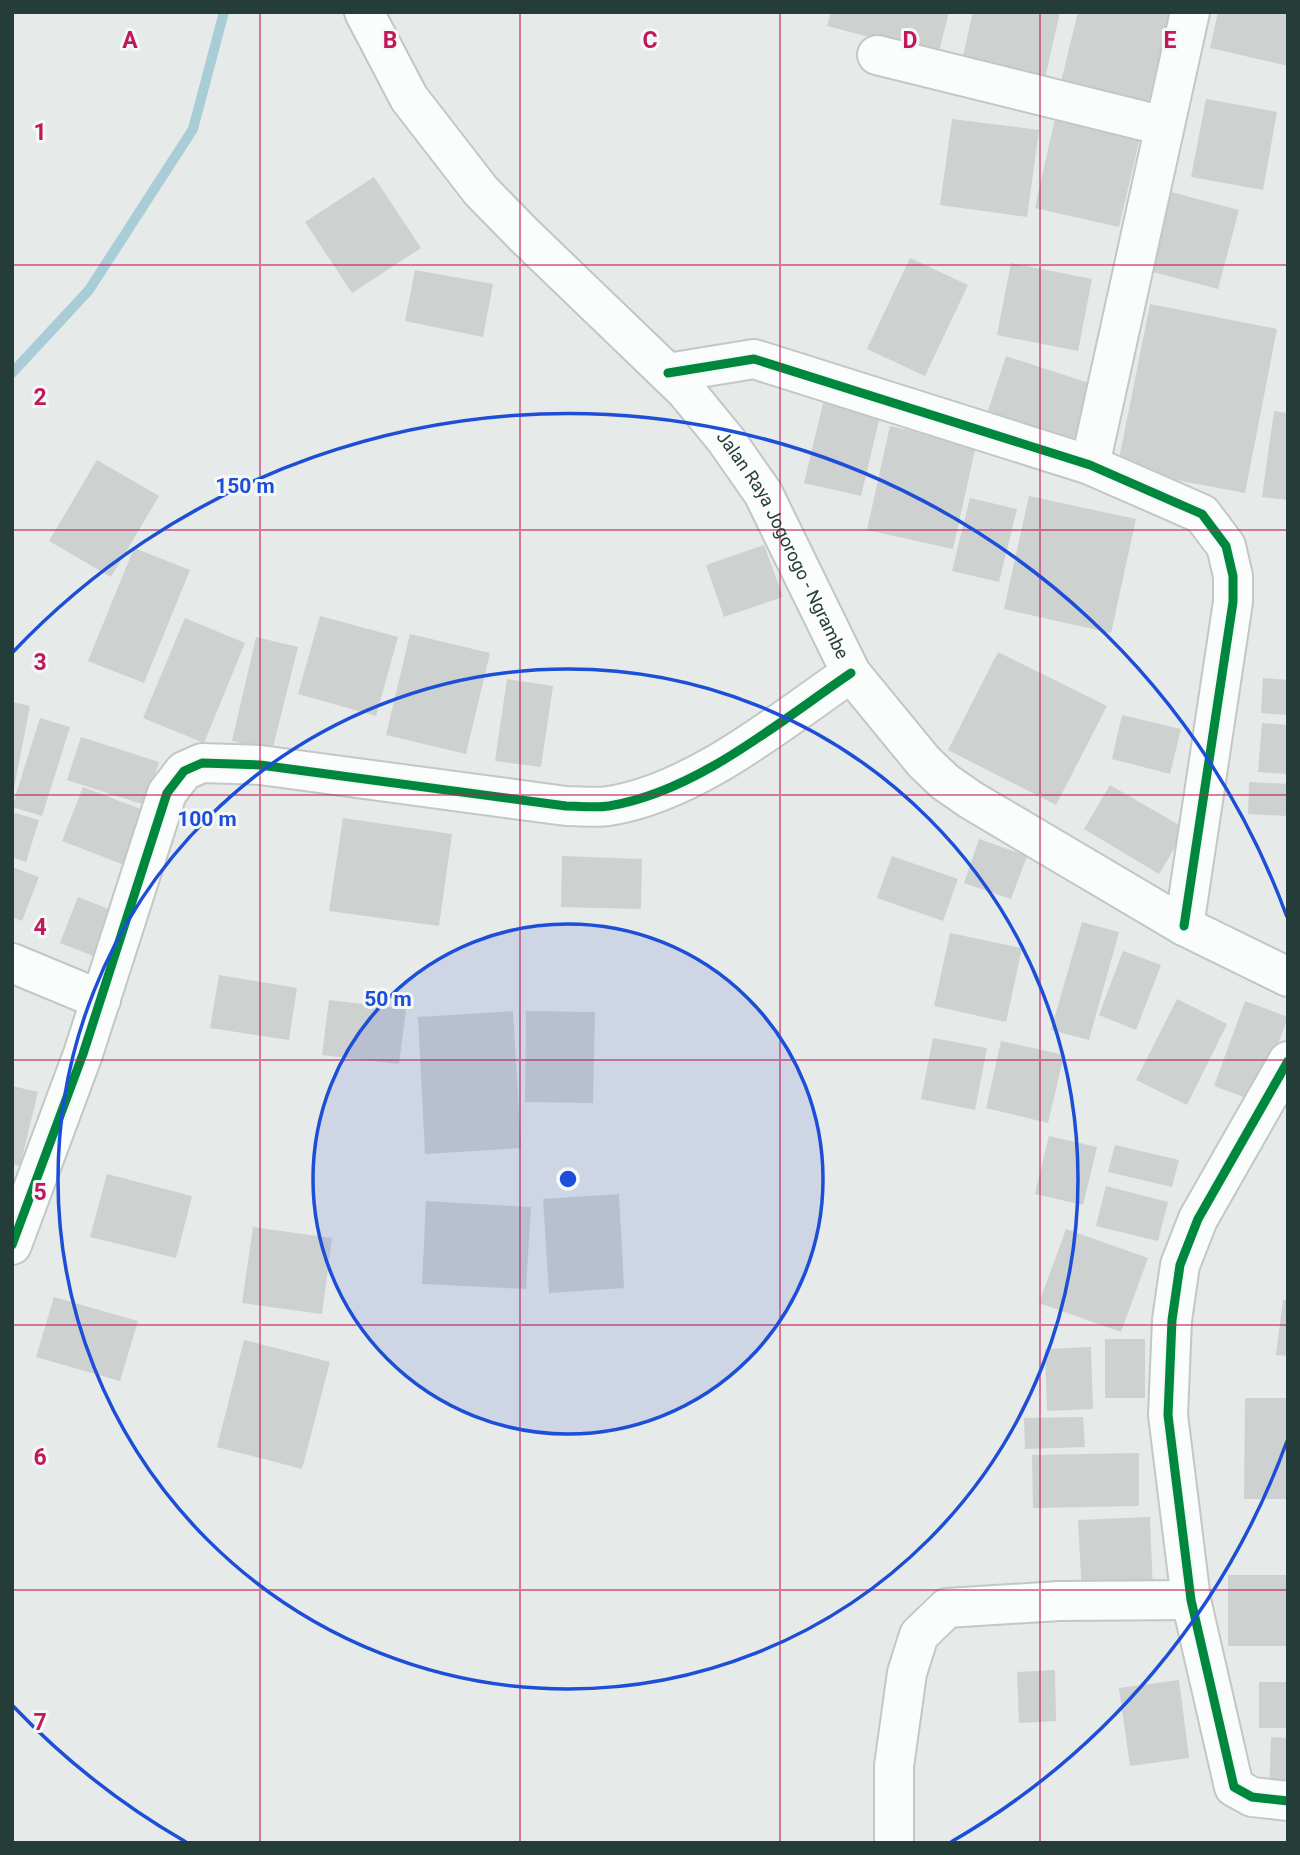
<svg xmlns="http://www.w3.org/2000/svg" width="1300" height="1855" font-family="Roboto,sans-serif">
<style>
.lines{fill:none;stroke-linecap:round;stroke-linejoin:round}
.stream{stroke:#a9cdd6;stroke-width:10}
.building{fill:#cdd1d0}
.minor-casing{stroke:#c3c7c5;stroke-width:42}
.secondary-casing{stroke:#c1c7c5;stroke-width:42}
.minor{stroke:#fbfcfc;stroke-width:38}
.secondary{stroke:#fbfcfc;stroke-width:38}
.cycleway-casing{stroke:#f4f9f7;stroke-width:13}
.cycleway{stroke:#00873e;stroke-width:9}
.grid{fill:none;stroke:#c2185b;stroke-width:2;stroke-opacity:0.55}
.ring{fill:none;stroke:#1d4ed8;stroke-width:3.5}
.labels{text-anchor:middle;stroke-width:6;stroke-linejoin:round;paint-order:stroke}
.street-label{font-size:18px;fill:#243d38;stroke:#f4f9f7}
.grid-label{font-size:23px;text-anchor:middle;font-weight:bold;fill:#c2185b;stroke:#f4f9f7;stroke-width:6;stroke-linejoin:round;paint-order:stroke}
.centre{fill:#1d4ed8;stroke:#f4f9f7;stroke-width:3.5}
.ring-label{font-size:21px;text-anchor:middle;font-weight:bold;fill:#1d4ed8;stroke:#f4f9f7;stroke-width:6;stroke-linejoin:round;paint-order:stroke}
</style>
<rect width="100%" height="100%" fill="#e6eae8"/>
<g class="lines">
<path class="stream" d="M 12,373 L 89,290 L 193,129 L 224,12"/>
</g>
<g class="building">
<path d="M 831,12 L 949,12 L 938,55 L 827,26 Z"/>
<path d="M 973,12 L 1060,12 L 1045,78 L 962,60 Z"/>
<path d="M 1078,12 L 1162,12 L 1170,14 L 1147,107 L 1060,86 Z"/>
<path d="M 1218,12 L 1288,12 L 1288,66 L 1210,48 Z"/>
<path d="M 1206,99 L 1277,112 L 1263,190 L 1191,177 Z"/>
<path d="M 1057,109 L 1142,129 L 1119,227 L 1035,208 Z"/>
<path d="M 952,119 L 1039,130 L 1027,217 L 940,205 Z"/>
<path d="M 374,177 L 421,248 L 352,293 L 305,222 Z"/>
<path d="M 1171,192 L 1239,210 L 1218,289 L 1149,271 Z"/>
<path d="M 910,258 L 968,285 L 925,376 L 867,349 Z"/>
<path d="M 1011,263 L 1092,279 L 1078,351 L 997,335 Z"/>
<path d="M 415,270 L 493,284 L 483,337 L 405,321 Z"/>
<path d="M 1150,304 L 1277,329 L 1245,493 L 1117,469 Z"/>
<path d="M 1006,356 L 1092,384 L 1071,448 L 985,420 Z"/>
<path d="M 824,399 L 881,412 L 861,496 L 804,483 Z"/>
<path d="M 1274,411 L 1288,413 L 1288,500 L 1262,497 Z"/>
<path d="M 890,426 L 976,445 L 953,549 L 867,530 Z"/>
<path d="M 97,460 L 159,496 L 111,577 L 49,541 Z"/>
<path d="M 1029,496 L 1136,519 L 1111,633 L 1004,609 Z"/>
<path d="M 970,498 L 1017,509 L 999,582 L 952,571 Z"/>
<path d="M 764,545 L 783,597 L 724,617 L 706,565 Z"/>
<path d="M 134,548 L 190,570 L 144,683 L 88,661 Z"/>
<path d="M 320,616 L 398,637 L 376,716 L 298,694 Z"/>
<path d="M 185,618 L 245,643 L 204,743 L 143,718 Z"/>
<path d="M 410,634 L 490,653 L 466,754 L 386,735 Z"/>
<path d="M 256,637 L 298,647 L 272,751 L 232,741 Z"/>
<path d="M 998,652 L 1107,706 L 1056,805 L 948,750 Z"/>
<path d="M 1263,678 L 1288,680 L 1288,715 L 1261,713 Z"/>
<path d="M 507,679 L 553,686 L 541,767 L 495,761 Z"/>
<path d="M 12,702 L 30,706 L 14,788 L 12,788 Z"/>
<path d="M 1122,715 L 1181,729 L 1170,774 L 1112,759 Z"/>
<path d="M 40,718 L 70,727 L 42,816 L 12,807 Z"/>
<path d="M 1262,723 L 1288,725 L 1288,774 L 1258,772 Z"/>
<path d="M 81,737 L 159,762 L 145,805 L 67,780 Z"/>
<path d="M 1249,782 L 1288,784 L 1288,816 L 1248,814 Z"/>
<path d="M 1110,785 L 1186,829 L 1159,874 L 1084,829 Z"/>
<path d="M 83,787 L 156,815 L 135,869 L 62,841 Z"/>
<path d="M 12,812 L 39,820 L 26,862 L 12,857 Z"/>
<path d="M 343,818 L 452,834 L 439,926 L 329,911 Z"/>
<path d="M 979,839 L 1027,856 L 1011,899 L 964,883 Z"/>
<path d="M 562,856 L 642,859 L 641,909 L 561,907 Z"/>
<path d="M 892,856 L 958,879 L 943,921 L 877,898 Z"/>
<path d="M 12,867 L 39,877 L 22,921 L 12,917 Z"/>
<path d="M 78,897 L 124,915 L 106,961 L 60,943 Z"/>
<path d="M 1082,922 L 1119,932 L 1089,1040 L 1051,1030 Z"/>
<path d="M 950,933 L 1022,948 L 1006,1022 L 934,1006 Z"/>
<path d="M 1123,951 L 1161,965 L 1136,1030 L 1099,1015 Z"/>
<path d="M 219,975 L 297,988 L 289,1040 L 210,1028 Z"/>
<path d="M 1177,999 L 1227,1024 L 1187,1105 L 1136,1080 Z"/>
<path d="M 329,1000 L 406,1009 L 399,1064 L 322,1055 Z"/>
<path d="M 1245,1001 L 1288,1017 L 1257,1102 L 1214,1086 Z"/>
<path d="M 513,1011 L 521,1148 L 425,1154 L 418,1017 Z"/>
<path d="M 526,1011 L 595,1012 L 593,1103 L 525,1102 Z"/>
<path d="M 933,1038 L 987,1048 L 975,1110 L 921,1099 Z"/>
<path d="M 1001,1041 L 1064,1055 L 1048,1123 L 986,1108 Z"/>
<path d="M 12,1086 L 38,1092 L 20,1166 L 12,1164 Z"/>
<path d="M 1049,1136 L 1097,1147 L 1083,1205 L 1035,1194 Z"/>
<path d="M 1115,1145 L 1179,1160 L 1172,1187 L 1108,1172 Z"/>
<path d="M 107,1174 L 192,1196 L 176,1258 L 90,1237 Z"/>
<path d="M 1106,1186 L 1168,1202 L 1158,1241 L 1096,1226 Z"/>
<path d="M 619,1194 L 624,1288 L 549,1293 L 543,1199 Z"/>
<path d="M 426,1201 L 531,1207 L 526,1289 L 422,1284 Z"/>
<path d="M 253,1227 L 332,1238 L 322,1314 L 242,1303 Z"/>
<path d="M 1066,1229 L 1148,1258 L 1121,1332 L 1039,1303 Z"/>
<path d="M 54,1297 L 138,1321 L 120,1381 L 36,1357 Z"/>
<path d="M 1283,1300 L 1288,1300 L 1288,1356 L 1276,1355 Z"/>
<rect x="1105" y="1339" width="40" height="59"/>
<path d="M 244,1340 L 330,1362 L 302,1469 L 217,1447 Z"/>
<path d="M 1091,1347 L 1093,1409 L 1047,1411 L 1045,1349 Z"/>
<path d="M 1245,1398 L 1288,1398 L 1288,1499 L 1244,1499 Z"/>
<path d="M 1083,1417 L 1085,1447 L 1025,1449 L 1024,1418 Z"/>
<path d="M 1139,1453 L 1139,1506 L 1033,1508 L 1032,1455 Z"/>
<path d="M 1150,1517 L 1153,1592 L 1082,1595 L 1078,1520 Z"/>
<rect x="1228" y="1575" width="60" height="71"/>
<path d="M 1055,1670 L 1056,1721 L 1019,1723 L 1017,1672 Z"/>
<path d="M 1179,1680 L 1189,1758 L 1130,1766 L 1119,1688 Z"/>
<rect x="1259" y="1682" width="29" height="46"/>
<path d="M 1271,1737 L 1288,1738 L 1288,1793 L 1269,1793 Z"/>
</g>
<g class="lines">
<g class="minor-casing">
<g id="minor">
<path d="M 877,55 L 1164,126"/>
<path d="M 668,373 L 754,359 L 1090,465 L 1202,514 L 1226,546 L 1233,576 L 1233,602 L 1184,926"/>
<path d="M 1090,465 L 1190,12"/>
<path d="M 12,963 L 101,1000"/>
<path d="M 1288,1061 L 1198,1219 L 1180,1265 L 1172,1320 L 1168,1415 L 1191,1600 L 1234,1787 L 1252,1797 L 1288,1801"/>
<path d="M 12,1245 L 83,1054 L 167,793 L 184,771 L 202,763 L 260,765 L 566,806 C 580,806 595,808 609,806 C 696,792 779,722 851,673"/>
<path d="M 894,1843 L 894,1766 L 907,1673 L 919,1635 L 947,1608 L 1059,1601 L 1191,1600"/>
</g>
</g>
<g class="secondary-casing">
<g id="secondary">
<path id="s1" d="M 364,12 L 409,98 L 481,191 L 524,235 L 685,390 L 726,440 L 763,493 L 851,673 L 924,762 L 945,782 L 971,800 L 1184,926 L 1288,977"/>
</g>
</g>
<use href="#minor" class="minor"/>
<use href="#secondary" class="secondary"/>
<g class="cycleway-casing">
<g id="cycleway">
<path d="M 668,373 L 754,359 L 1090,465 L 1202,514 L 1226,546 L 1233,576 L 1233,602 L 1184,926"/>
<path d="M 1288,1061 L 1198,1219 L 1180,1265 L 1172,1320 L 1168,1415 L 1191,1600 L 1234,1787 L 1252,1797 L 1288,1801"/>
<path d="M 12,1245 L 83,1054 L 167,793 L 184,771 L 202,763 L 260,765 L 566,806 C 580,806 595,808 609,806 C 696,792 779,722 851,673"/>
</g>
</g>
<use href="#cycleway" class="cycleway"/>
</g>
<path class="grid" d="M 260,12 L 260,1843M 520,12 L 520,1843M 780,12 L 780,1843M 1040,12 L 1040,1843M 12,265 L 1288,265M 12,530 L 1288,530M 12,795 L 1288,795M 12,1060 L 1288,1060M 12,1325 L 1288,1325M 12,1590 L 1288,1590"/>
<circle cx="568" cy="1179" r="255" fill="#1d4ed8" fill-opacity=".12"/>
<g class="ring">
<circle cx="568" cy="1179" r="255"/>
<circle cx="568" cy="1179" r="510"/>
<path d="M1287 1441A765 765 0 0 1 951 1842M186 1842A765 765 0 0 1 13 1706M13 652A765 765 0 0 1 1287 917"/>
</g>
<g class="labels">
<g class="street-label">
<text dy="6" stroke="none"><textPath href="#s1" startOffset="684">Jalan Raya Jogorogo - Ngrambe</textPath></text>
</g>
</g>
<g class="grid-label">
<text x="130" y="48">A</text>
<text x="390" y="48">B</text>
<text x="650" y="48">C</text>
<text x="910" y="48">D</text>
<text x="1170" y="48">E</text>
<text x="40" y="140">1</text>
<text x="40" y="405">2</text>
<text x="40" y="670">3</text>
<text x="40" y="935">4</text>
<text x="40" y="1200">5</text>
<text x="40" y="1465">6</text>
<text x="40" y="1730">7</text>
</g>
<circle cx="568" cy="1179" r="10" class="centre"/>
<g class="ring-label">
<text x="245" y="493">150 m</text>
<text x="207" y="826">100 m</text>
<text x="388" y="1006">50 m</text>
</g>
<rect width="1300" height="1855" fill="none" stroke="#243d38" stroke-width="28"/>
</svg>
